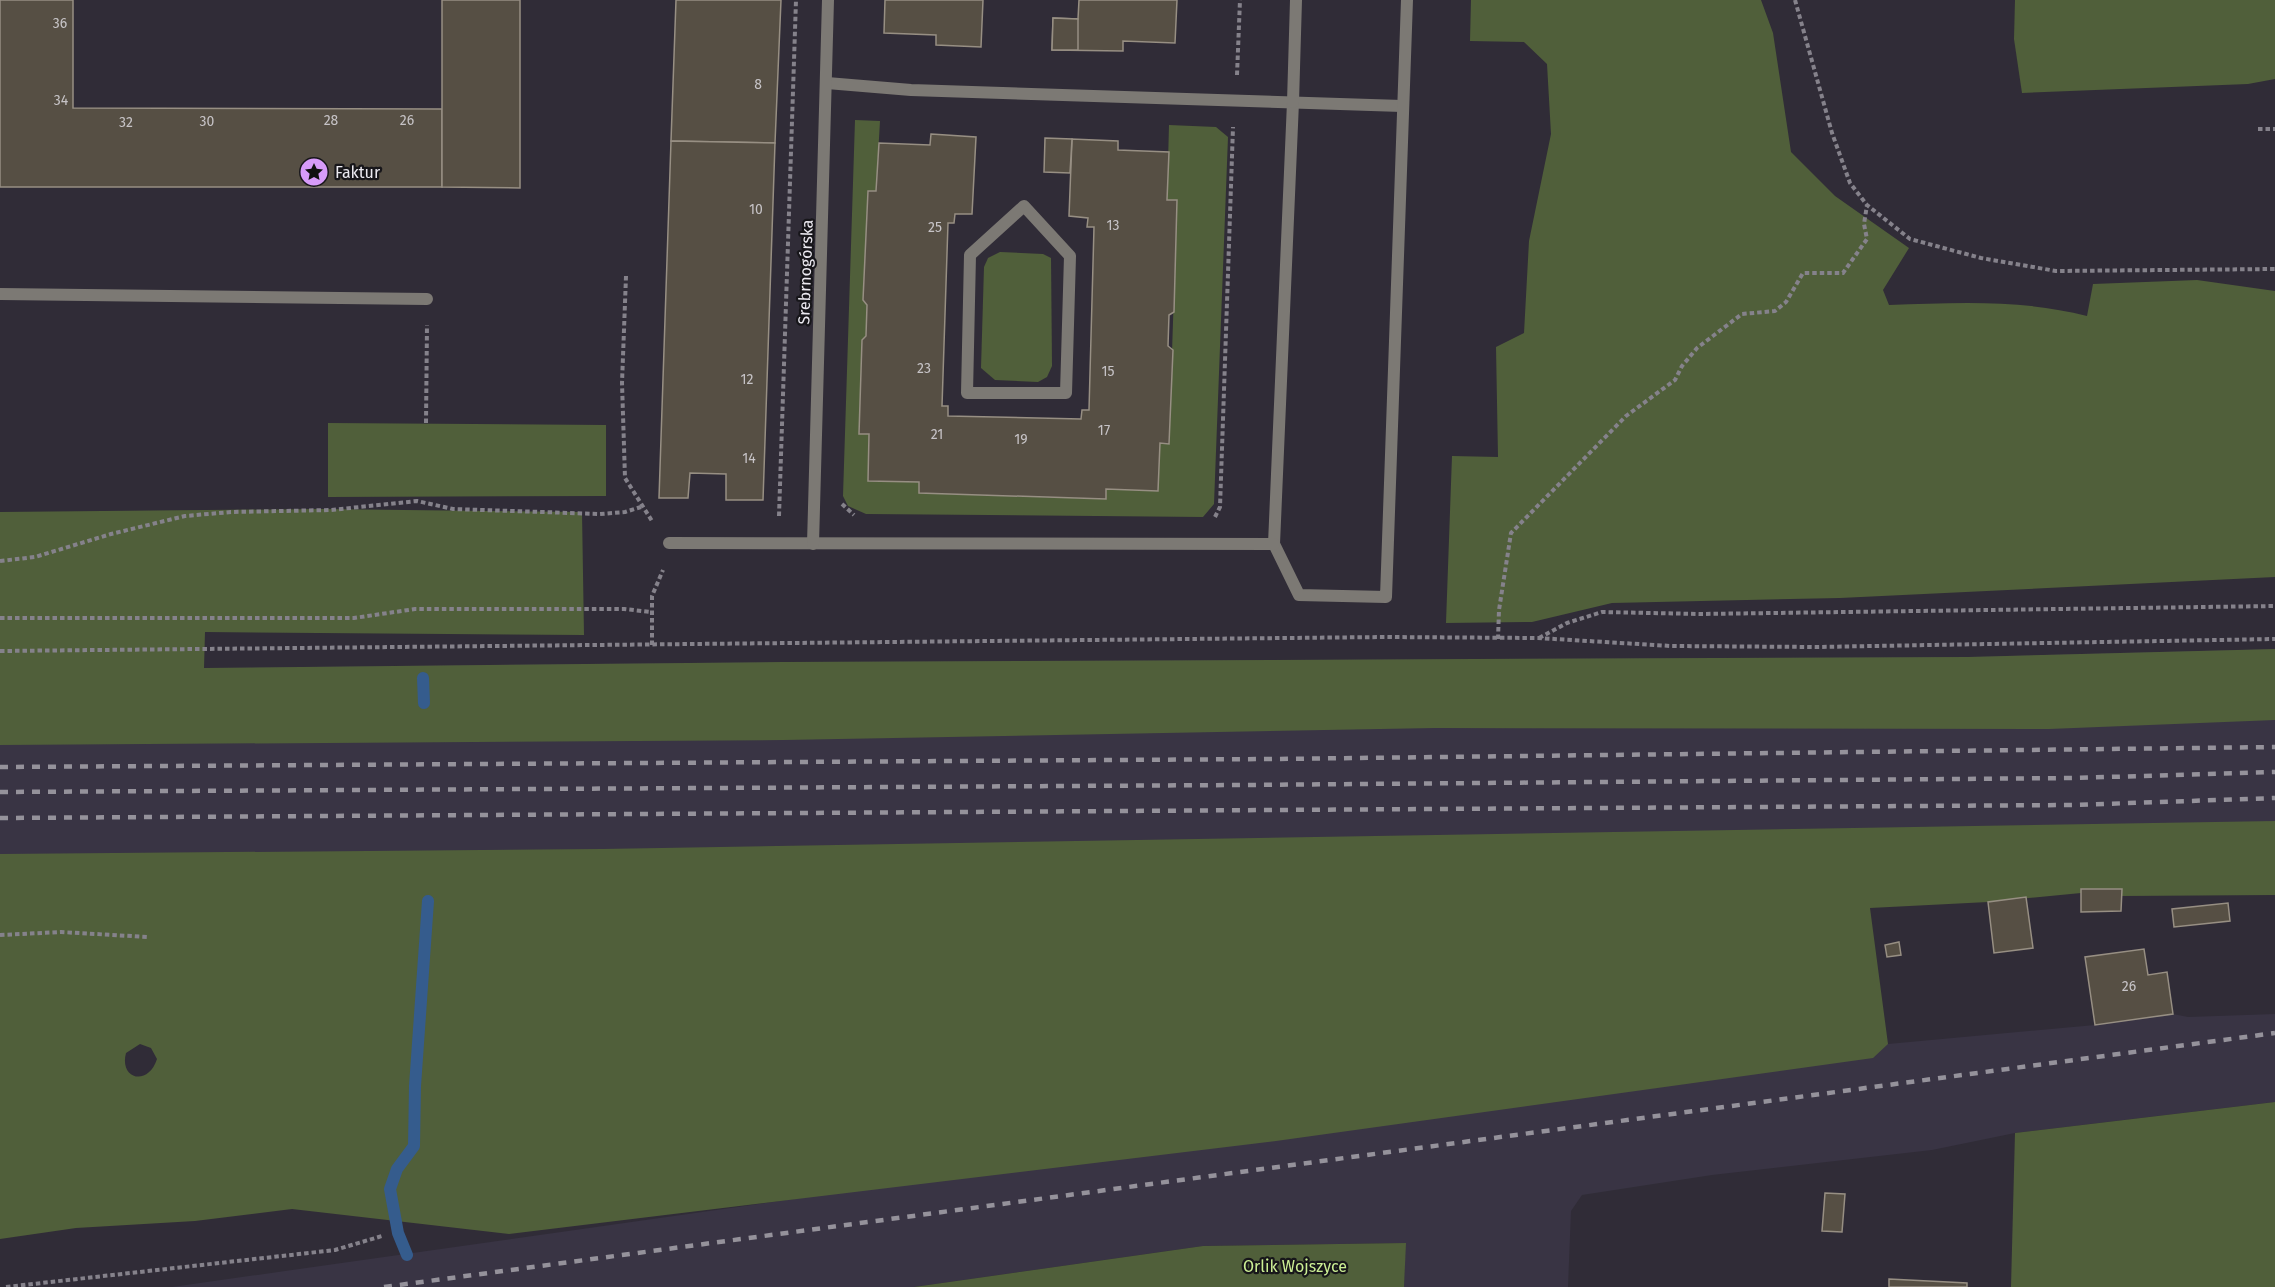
<svg xmlns="http://www.w3.org/2000/svg" width="2275" height="1287" font-family="'Fira Sans',sans-serif">
<style>
.built{fill:#393444}
.green{fill:#505f3a;fill-rule:evenodd}
.lines{fill:none;stroke-linecap:round;stroke-linejoin:round}
.stream{stroke:#355c8d;stroke-width:12}
.building{fill:#564f44;stroke:#978f83;stroke-width:1.5}
.path{stroke:#85828b;stroke-width:4;stroke-dasharray:4.5 3;stroke-linecap:butt}
.lane{stroke:#7c7974;stroke-width:12}
.street{stroke:#7c7974;stroke-width:12}
.rail{stroke:#95929b;stroke-width:4.5;stroke-dasharray:8 8;stroke-linecap:butt}
.labels{text-anchor:middle;stroke-width:4.5;stroke-linejoin:round;paint-order:stroke}
.number-label{font-size:14px;fill:#c6c3c6}
.poi-label{font-size:16px;fill:#eceaf1;stroke:#17161a;text-anchor:start}
.street-label{font-size:16px;fill:#eceaf1;stroke:#17161a}
.park-label{font-size:16px;fill:#ccef94;stroke:#17161a}
</style>
<rect width="100%" height="100%" fill="#302c37"/>
<g class="built">
<path d="M 2275,649 L 2275,845 L 0,887 L 0,670 L 783,662 L 1968,657 Z"/>
<path d="M 2173,1014 L 2188,1017 L 2275,1014 L 2275,1102 L 2015,1133 L 1932,1150 L 1712,1175 L 1582,1195 L 1571,1211 L 1568,1287 L 1404,1287 L 1405,1243 L 1203,1246 L 914,1287 L 172,1287 L 1888,1044 L 2095,1025 Z"/>
</g>
<g class="green">
<path d="M 1471,0 L 1761,0 L 1773,33 L 1791,152 L 1835,196 L 1909,248 L 1883,290 L 1889,305 C 1956,303 2022,299 2087,316 L 2093,284 L 2197,280 L 2275,291 L 2275,577 L 1840,598 L 1612,603 L 1532,622 L 1446,623 L 1452,456 L 1498,457 L 1496,347 L 1524,333 L 1529,241 L 1551,134 L 1547,64 L 1524,42 L 1470,41 Z"/>
<path d="M 2015,0 L 2275,0 L 2275,79 L 2248,84 L 2022,93 L 2014,39 Z"/>
<path d="M 855,120 L 880,121 L 876,191 L 868,191 L 863,300 L 867,305 L 866,336 L 862,340 L 859,433 L 869,434 L 868,481 L 919,482 L 919,493 L 1105,499 L 1106,489 L 1160,443 L 1169,444 L 1177,200 L 1167,200 L 1169,125 L 1216,127 L 1228,137 L 1214,504 L 1203,517 L 866,514 L 848,506 L 843,496 Z"/>
<path d="M 1000,252 L 1043,254 L 1051,258 L 1052,366 L 1047,377 L 1038,382 L 995,380 L 981,368 L 984,267 L 988,258 Z"/>
<path d="M 328,423 L 606,425 L 606,496 L 328,497 Z"/>
<path d="M 321,509 L 582,512 L 584,635 L 205,632 L 204,668 L 783,662 L 1968,657 L 2275,649 L 2275,720 L 2049,729 L 1435,728 L 784,740 L 0,745 L 0,512 Z"/>
<path d="M 2275,821 L 2275,895 L 2122,896 L 2122,889 L 2082,889 L 2081,893 L 1988,902 L 1870,908 L 1888,1044 L 1873,1058 L 1276,1141 L 509,1234 L 292,1209 L 195,1221 L 76,1228 L 0,1239 L 0,854 L 602,849 ZM 140,1044 L 151,1048 L 157,1059 C 148,1087 119,1079 126,1053 Z"/>
<path d="M 2275,1102 L 2275,1287 L 2011,1287 L 2015,1133 Z"/>
<path d="M 1406,1243 L 1404,1287 L 914,1287 L 1203,1246 Z"/>
</g>
<g class="lines">
<g class="stream">
<path d="M 423,678 L 424,703"/>
<path d="M 407,1255 L 398,1233 L 390,1189 L 397,1169 L 414,1146 L 415,1086 L 428,901"/>
</g>
</g>
<g class="building">
<path d="M 0,0 L 73,0 L 73,108 L 442,109 L 442,187 L 0,187 Z"/>
<path d="M 442,0 L 520,0 L 520,188 L 442,187 Z"/>
<path d="M 676,0 L 781,0 L 775,143 L 671,141 Z"/>
<path d="M 885,0 L 983,0 L 981,47 L 936,45 L 936,35 L 884,33 Z"/>
<path d="M 1079,0 L 1177,0 L 1175,43 L 1123,41 L 1123,51 L 1052,50 L 1053,18 L 1078,19 Z"/>
<path d="M 1053,18 L 1078,19 L 1078,50 L 1052,50 Z"/>
<path d="M 931,134 L 976,137 L 972,214 L 955,214 L 954,223 L 948,223 L 942,406 L 948,406 L 948,416 L 1081,419 L 1082,410 L 1089,410 L 1094,227 L 1087,227 L 1088,218 L 1069,216 L 1072,139 L 1118,141 L 1118,150 L 1169,152 L 1167,200 L 1177,200 L 1174,312 L 1169,315 L 1168,346 L 1173,350 L 1169,444 L 1160,443 L 1158,491 L 1106,489 L 1106,499 L 919,493 L 919,482 L 868,481 L 869,434 L 859,434 L 862,340 L 866,336 L 867,305 L 863,300 L 868,191 L 876,191 L 879,143 L 930,145 Z"/>
<path d="M 1045,138 L 1072,139 L 1070,173 L 1044,172 Z"/>
<path d="M 671,141 L 775,143 L 763,500 L 726,500 L 726,474 L 690,473 L 688,498 L 659,498 Z"/>
<path d="M 2081,889 L 2122,889 L 2121,911 L 2081,912 Z"/>
<path d="M 2026,897 L 2033,948 L 1994,953 L 1988,902 Z"/>
<path d="M 2228,903 L 2230,921 L 2174,927 L 2172,909 Z"/>
<path d="M 1899,942 L 1901,955 L 1887,957 L 1885,945 Z"/>
<path d="M 2144,949 L 2148,975 L 2167,972 L 2173,1014 L 2095,1025 L 2085,957 Z"/>
<path d="M 1825,1193 L 1845,1194 L 1842,1232 L 1822,1231 Z"/>
<path d="M 1889,1279 L 1967,1283 L 1967,1287 L 1889,1287 Z"/>
</g>
<g class="lines">
<g class="path">
<path d="M 1795,0 L 1832,133 L 1850,183 L 1867,205 L 1910,239 L 1981,258 L 2056,271 L 2275,269"/>
<path d="M 1237,75 L 1240,0"/>
<path d="M 2258,129 L 2275,129"/>
<path d="M 626,276 L 622,383 L 625,478 L 652,521"/>
<path d="M 426,423 L 427,325"/>
<path d="M 842,504 L 854,515"/>
<path d="M 779,516 L 796,0"/>
<path d="M 1215,517 L 1220,507 L 1233,127"/>
<path d="M 0,561 L 35,557 L 111,534 L 185,516 L 231,512 L 331,510 L 417,501 L 453,509 L 600,514 L 625,512 L 641,507"/>
<path d="M 0,618 L 354,618 L 415,609 L 624,609 L 651,612"/>
<path d="M 1539,638 L 1567,623 L 1602,612 L 1701,614 L 2275,606"/>
<path d="M 1498,639 L 1499,610 L 1511,533 L 1626,416 L 1675,380 L 1682,366 L 1697,348 L 1742,314 L 1775,311 L 1786,302 L 1803,273 L 1843,273 L 1867,239 L 1864,224 L 1867,205"/>
<path d="M 652,645 L 652,596 L 663,570"/>
<path d="M 0,651 L 1385,637 L 1538,638 L 1671,646 L 1816,647 L 2275,639"/>
<path d="M 0,935 L 61,932 L 147,937"/>
<path d="M 6,1287 L 335,1250 L 382,1236"/>
</g>
<g class="lane">
<path d="M 827,83 L 911,90 L 1402,106"/>
<path d="M 1293,102 L 1274,544 L 1299,595 L 1386,597 L 1407,0"/>
<path d="M 1024,206 L 1070,256 L 1066,393 L 967,393 L 970,255 Z"/>
<path d="M 0,294 L 427,299"/>
<path d="M 669,543 L 1274,544"/>
</g>
<g class="street">
<path d="M 1293,102 L 1296,0"/>
<path d="M 813,544 L 828,0"/>
</g>
<g class="rail">
<path d="M 0,767 L 1273,759 L 2275,747"/>
<path d="M 0,792 L 1242,785 L 2074,778 L 2275,772"/>
<path d="M 0,818 L 2073,805 L 2275,798"/>
<path d="M 384,1287 L 2275,1033"/>
</g>
</g>
<defs>
<g id="sight-disc" transform="scale(1.5)"><circle r="9.5" fill="#d79bf9" stroke="#17161a"/><path d="M0-6L1.8-2.2L6-1.7L2.9 1.2L3.7 5.4L0 3.3L-3.7 5.4L-2.9 1.2L-6-1.7L-1.8-2.2Z" fill="#111"/></g>
</defs>
<g fill-rule="evenodd">
<use href="#sight-disc" x="314" y="172"/>
</g>
<g class="labels">
<g class="number-label">
<text x="60" y="28">36</text>
<text x="758" y="89">8</text>
<text x="61" y="105">34</text>
<text x="331" y="125">28</text>
<text x="407" y="125">26</text>
<text x="207" y="126">30</text>
<text x="126" y="127">32</text>
<text x="756" y="214">10</text>
<text x="1113" y="230">13</text>
<text x="935" y="232">25</text>
<text x="924" y="373">23</text>
<text x="1108" y="376">15</text>
<text x="747" y="384">12</text>
<text x="1104" y="435">17</text>
<text x="937" y="439">21</text>
<text x="1021" y="444">19</text>
<text x="749" y="463">14</text>
<text x="2129" y="991">26</text>
</g>
<g class="poi-label">
<text x="335" y="178">Faktur</text>
</g>
<g class="street-label">
<text transform="translate(805 272) rotate(-88)" y="6">Srebrnogórska</text>
</g>
<g class="park-label">
<text x="1295" y="1272">Orlik Wojszyce</text>
</g>
</g>
</svg>
